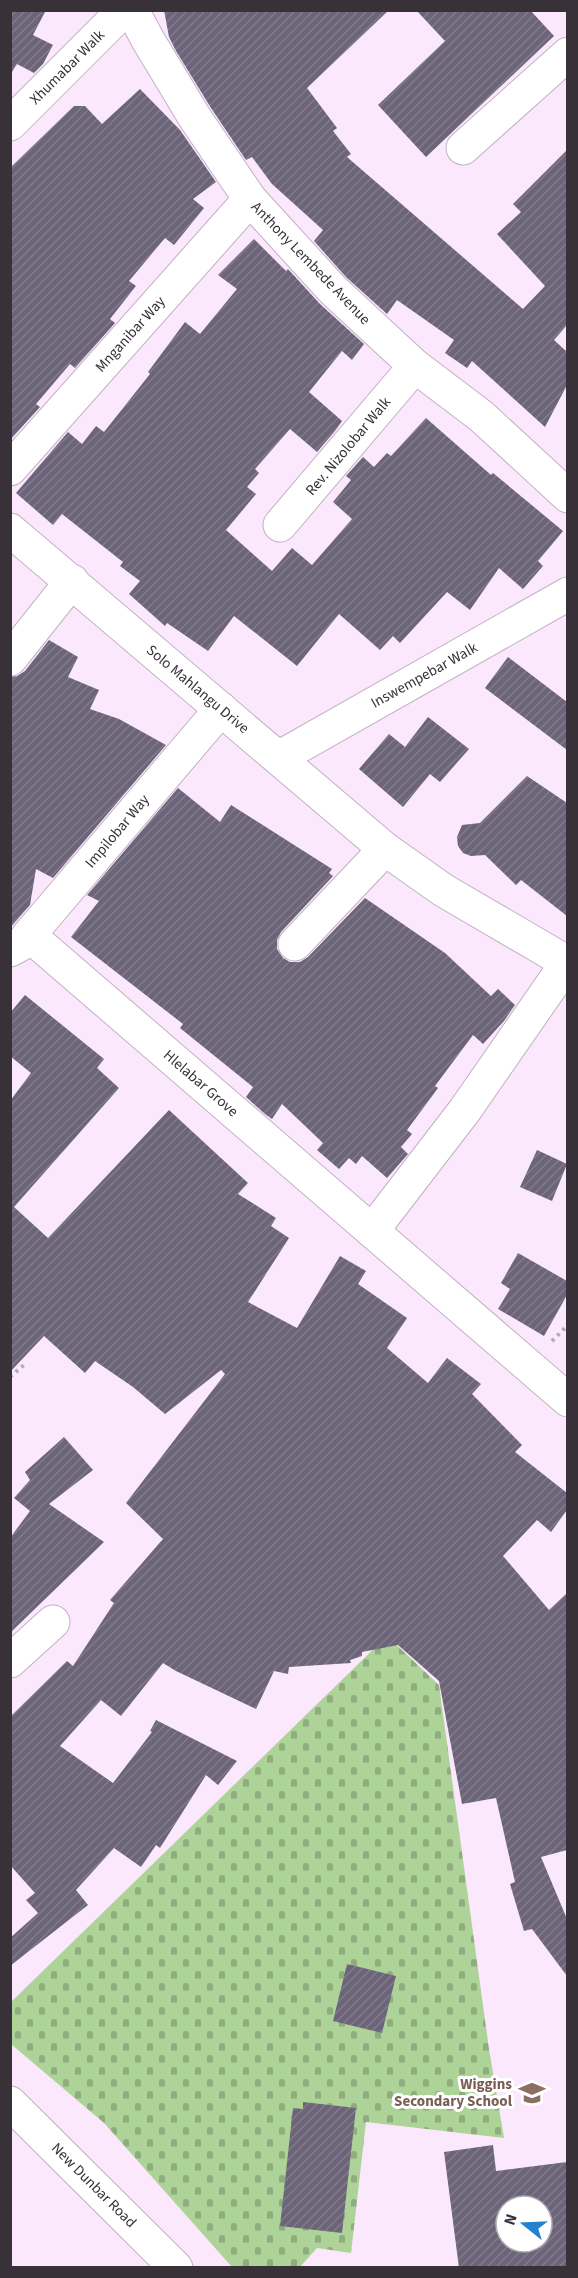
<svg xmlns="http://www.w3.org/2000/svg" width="578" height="2278" font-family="'Source Sans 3',sans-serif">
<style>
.cemetery{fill:url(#cemetery-stones)}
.building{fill:url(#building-hatch);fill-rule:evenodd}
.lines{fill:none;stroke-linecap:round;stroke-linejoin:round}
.minor-casing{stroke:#c2b0c3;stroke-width:35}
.path{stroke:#b7a8b8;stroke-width:4;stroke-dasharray:3 4.5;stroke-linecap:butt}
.minor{stroke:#fff;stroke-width:33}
.labels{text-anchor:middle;stroke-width:6;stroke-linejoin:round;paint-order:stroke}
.street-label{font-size:15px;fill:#383138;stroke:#fff}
.education-label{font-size:15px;font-weight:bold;fill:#785e54;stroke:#fff;text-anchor:end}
</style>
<defs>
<pattern id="cemetery-stones" width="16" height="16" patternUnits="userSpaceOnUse" patternTransform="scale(1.5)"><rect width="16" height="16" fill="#aed399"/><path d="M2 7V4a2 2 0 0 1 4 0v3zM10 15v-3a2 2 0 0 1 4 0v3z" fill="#8fac7e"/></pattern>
<pattern id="building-hatch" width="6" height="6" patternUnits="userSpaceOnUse" patternTransform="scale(1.5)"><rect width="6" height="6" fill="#6c6478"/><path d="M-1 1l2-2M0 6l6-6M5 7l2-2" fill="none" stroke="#827b8b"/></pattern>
</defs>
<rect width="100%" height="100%" fill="#fbe8fc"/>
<path class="cemetery" d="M 387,1636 L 439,1685 L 489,2049 L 504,2138 L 366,2122 L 351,2253 L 317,2248 L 300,2267 L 232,2267 L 104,2123 L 11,2044 L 11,2002 Z"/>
<g class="building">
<path d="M 10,10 L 46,10 L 33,35 L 53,45 L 43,64 L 34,73 L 17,64 L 10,75 Z"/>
<path d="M 164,10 L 389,10 L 307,88 L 337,128 L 333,131 L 351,154 L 347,157 L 523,309 L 545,286 L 497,234 L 521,212 L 513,204 L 567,150 L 567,325 L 554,340 L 567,352 L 567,385 L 545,427 L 472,361 L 467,368 L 445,353 L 454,340 L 397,300 L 387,314 L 346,277 L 314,241 L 323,230 L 272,184 L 252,157 L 246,160 L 211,108 L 176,51 L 169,37 Z"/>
<path d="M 416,10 L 530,10 L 554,36 L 426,157 L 378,105 L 445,41 Z"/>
<path d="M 140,89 L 180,130 L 216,182 L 193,199 L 204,208 L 174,245 L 165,238 L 129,281 L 136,286 L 110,319 L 115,323 L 75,368 L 70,364 L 36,404 L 40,407 L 10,440 L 10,168 L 74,106 L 85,106 L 102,124 Z"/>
<path d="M 254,239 L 286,271 L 288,269 L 320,304 L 364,344 L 352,360 L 342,351 L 309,392 L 342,421 L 335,431 L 317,452 L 290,429 L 255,469 L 259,473 L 247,487 L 256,494 L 226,530 L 272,571 L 292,548 L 312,565 L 352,519 L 333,502 L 351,480 L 346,476 L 363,457 L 374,467 L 387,453 L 391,456 L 426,418 L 491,475 L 493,473 L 563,531 L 538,561 L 543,566 L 523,589 L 499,568 L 470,610 L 447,592 L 400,643 L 393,636 L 380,650 L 339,614 L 297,666 L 234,616 L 208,651 L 167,623 L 165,626 L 129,594 L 140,581 L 120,566 L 123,562 L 62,514 L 53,525 L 16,493 L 68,432 L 82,444 L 96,426 L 104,432 L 150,374 L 148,372 L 185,322 L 200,334 L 237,289 L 218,275 Z"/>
<path d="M 49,640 L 78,657 L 68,677 L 99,690 L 90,709 L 119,719 L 166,745 L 53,878 L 36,869 L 30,905 L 10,928 L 10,677 L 17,676 L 25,671 Z"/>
<path d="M 508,657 L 567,702 L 567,750 L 485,688 Z"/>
<path d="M 428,717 L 469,749 L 440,782 L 430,774 L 403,807 L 359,769 L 389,734 L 405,747 Z"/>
<path d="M 527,776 L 567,803 L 567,916 L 521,880 L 516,885 L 485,855 L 471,856 L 463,853 L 458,846 L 457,837 L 462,825 L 480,823 Z"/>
<path d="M 178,788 L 220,822 L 231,805 L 332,869 L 329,873 L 333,876 L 281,932 L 277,940 L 277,949 L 283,958 L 290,962 L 300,962 L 308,957 L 365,898 L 445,953 L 491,996 L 498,989 L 515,1005 L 504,1021 L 483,1044 L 473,1035 L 435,1086 L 438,1088 L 407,1130 L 412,1134 L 401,1147 L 408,1154 L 387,1178 L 362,1156 L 356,1164 L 349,1158 L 339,1169 L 317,1150 L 323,1143 L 282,1104 L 272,1119 L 265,1114 L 246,1097 L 253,1087 L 180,1028 L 183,1024 L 71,937 L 99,901 L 87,895 Z"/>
<path d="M 25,995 L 104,1059 L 97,1068 L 119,1088 L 14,1207 L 48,1238 L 169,1110 L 248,1183 L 238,1194 L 276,1218 L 271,1226 L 289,1238 L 248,1302 L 297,1328 L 340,1256 L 366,1271 L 358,1284 L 407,1318 L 387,1348 L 428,1383 L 447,1358 L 481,1384 L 472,1394 L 522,1445 L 515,1452 L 567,1493 L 567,1510 L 551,1532 L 537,1520 L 503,1556 L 549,1610 L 567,1593 L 567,1850 L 541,1857 L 567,1919 L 567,1976 L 532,1929 L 524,1931 L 510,1884 L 515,1882 L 496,1798 L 462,1804 L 439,1681 L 398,1645 L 362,1652 L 362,1656 L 350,1660 L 351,1663 L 289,1667 L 288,1674 L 274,1671 L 256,1709 L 176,1671 L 163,1663 L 121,1716 L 101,1700 L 60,1746 L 113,1783 L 152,1732 L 150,1731 L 156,1720 L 237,1761 L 218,1785 L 206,1775 L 160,1848 L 156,1845 L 141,1867 L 114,1848 L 76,1890 L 88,1905 L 10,1966 L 10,1938 L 38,1913 L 26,1900 L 35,1893 L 10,1865 L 10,1717 L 67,1661 L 73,1666 L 114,1603 L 110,1600 L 163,1539 L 126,1503 L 225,1374 L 221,1370 L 165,1414 L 133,1387 L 95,1361 L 85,1373 L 44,1336 L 10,1372 L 10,1101 L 31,1073 L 10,1056 L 10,1013 Z"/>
<path d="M 537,1150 L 567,1164 L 552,1201 L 520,1187 Z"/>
<path d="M 518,1253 L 567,1281 L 567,1295 L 544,1336 L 498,1309 L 510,1289 L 501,1283 Z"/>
<path d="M 64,1437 L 93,1470 L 49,1504 L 104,1542 L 10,1633 L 10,1538 L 30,1511 L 14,1498 L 30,1480 L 25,1472 Z"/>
<path d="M 347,1964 L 396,1976 L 382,2033 L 333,2021 Z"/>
<path d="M 303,2102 L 356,2108 L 342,2233 L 280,2226 L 293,2108 L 303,2109 Z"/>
<path d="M 493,2145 L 496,2171 L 567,2162 L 567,2268 L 459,2268 L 444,2152 ZM 506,2206 L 542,2206 L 542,2242 L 506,2242 Z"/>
</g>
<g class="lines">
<g class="minor-casing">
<g id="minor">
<path d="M 132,10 L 148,40 L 195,118 L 250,199 L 333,290 L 415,366 L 481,416 L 568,496"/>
<path d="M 10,124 L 124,10"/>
<path d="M 463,148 L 568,54"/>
<path d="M 10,469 L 250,199"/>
<path d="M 280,525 L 415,366"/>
<path d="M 10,530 L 385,849 L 443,890 L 568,963"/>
<path d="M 10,659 L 72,581"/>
<path d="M 280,757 L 568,594"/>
<path d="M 29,935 L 568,1400"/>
<path d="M 295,944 L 385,849"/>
<path d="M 10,950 L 23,943 L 29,935 L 221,709"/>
<path d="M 372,1231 L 465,1110 L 567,963"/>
<path d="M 10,1661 L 53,1622"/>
<path d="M 10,2103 L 176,2268"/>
</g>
</g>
<g class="path">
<path d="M 552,1341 L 568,1325"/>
<path d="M 10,1377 L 25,1364"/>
</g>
<use href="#minor" class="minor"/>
</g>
<defs>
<g id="school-bare" transform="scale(2.07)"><path d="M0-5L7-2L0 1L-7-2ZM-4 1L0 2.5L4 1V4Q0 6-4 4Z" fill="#8d6e63" stroke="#fff" stroke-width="2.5" paint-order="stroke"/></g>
</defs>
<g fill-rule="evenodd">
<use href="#school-bare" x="532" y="2093"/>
</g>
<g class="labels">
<g class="street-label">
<text transform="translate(67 67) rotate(-45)" y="5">Xhumabar Walk</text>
<text transform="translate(311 263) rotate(46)" y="5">Anthony Lembede Avenue</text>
<text transform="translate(130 334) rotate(-48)" y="5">Mnganibar Way</text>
<text transform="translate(348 446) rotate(-50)" y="5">Rev. Nizolobar Walk</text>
<text transform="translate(424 675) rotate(-29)" y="5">Inswempebar Walk</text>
<text transform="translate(198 689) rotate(40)" y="5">Solo Mahlangu Drive</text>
<text transform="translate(117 831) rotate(-50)" y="5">Impilobar Way</text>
<text transform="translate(201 1083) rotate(41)" y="5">Hlelabar Grove</text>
<text transform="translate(94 2185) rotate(45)" y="5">New Dunbar Road</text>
</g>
<g class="education-label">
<text x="512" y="2089">Wiggins<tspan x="512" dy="17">Secondary School</tspan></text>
</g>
</g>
<rect width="578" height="2278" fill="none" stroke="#383138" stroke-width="24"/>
<g transform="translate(524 2224) rotate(288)"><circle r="28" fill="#ffffff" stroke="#afadaf" stroke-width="1.5"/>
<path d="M0-4.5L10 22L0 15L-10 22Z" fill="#2481ce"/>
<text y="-9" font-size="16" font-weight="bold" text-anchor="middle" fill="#383138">N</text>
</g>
</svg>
